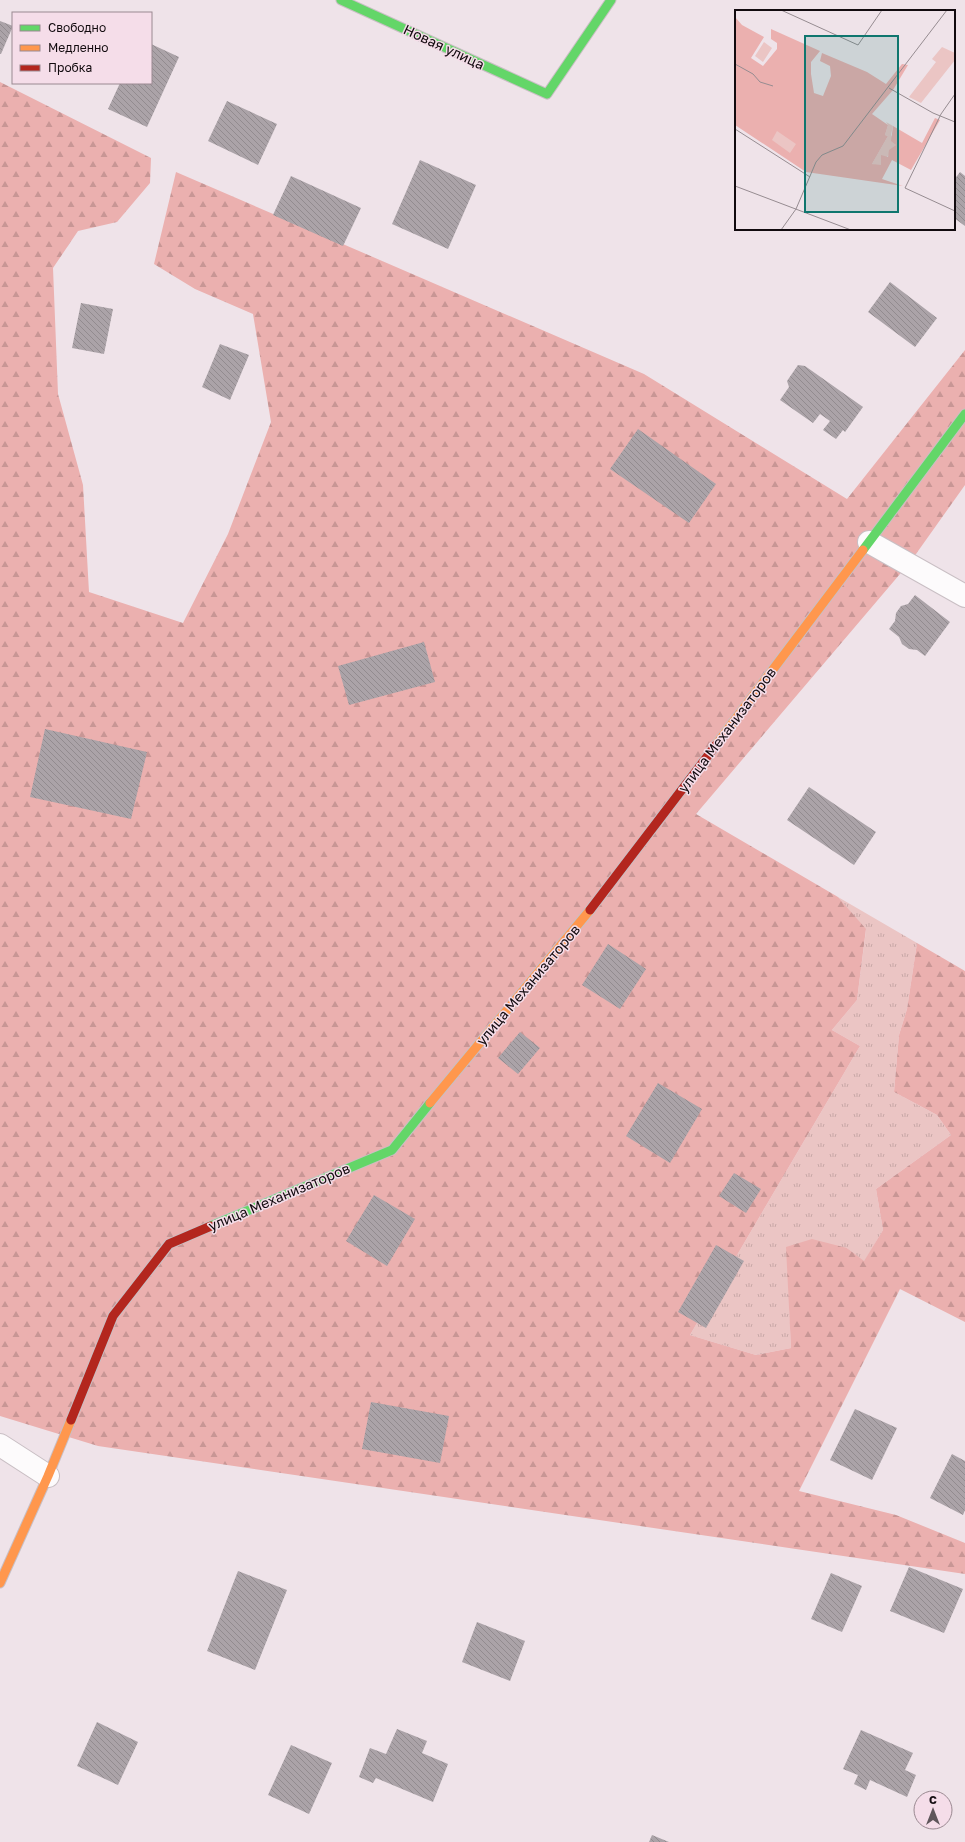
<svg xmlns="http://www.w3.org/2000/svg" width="965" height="1842" font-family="'Golos Text',sans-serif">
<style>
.grass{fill:url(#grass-tufts)}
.forest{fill:url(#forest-firs)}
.building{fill:url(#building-back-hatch)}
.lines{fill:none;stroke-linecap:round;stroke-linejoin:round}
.street-casing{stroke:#c9bfc4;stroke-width:24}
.fast-casing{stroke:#c9bfc4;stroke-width:11}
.slow-casing{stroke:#c9bfc4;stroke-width:11}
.jam-casing{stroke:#c9bfc4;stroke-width:11}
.street{stroke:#fdfbfc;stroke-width:22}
.fast{stroke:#63d668;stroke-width:9}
.slow{stroke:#ff974d;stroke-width:9}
.jam{stroke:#b3261e;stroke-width:9}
.labels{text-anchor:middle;stroke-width:3;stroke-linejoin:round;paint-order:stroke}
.street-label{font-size:14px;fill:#110a0e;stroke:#f5dde9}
.inset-road{fill:none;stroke:#968c91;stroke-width:1}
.view{fill:#0f766e;fill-opacity:0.15;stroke:#0f766e;stroke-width:2}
.inset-edge{fill:none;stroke:#110a0e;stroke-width:2}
</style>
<defs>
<pattern id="grass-tufts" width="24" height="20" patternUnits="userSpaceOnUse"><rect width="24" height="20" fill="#ebc5c4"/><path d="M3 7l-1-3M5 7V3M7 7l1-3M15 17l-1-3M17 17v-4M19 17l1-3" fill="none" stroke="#c8a8a7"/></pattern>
<pattern id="forest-firs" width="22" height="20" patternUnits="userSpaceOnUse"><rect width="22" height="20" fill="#ebb0af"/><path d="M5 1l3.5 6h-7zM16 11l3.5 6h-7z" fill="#c89695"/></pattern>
<pattern id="building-back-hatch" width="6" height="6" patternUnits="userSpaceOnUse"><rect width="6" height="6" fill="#aba3a8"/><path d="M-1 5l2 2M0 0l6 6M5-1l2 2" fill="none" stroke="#928b8f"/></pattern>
</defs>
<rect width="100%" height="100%" fill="#efe3e9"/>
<path class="grass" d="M 838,897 L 917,943 L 907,1009 L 899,1035 L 894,1092 L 937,1115 L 951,1135 L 876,1189 L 883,1230 L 864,1262 L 847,1248 L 787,1247 L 791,1348 L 756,1355 L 690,1335 L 860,1046 L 832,1030 L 857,1000 L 866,930 Z"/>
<path class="forest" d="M 0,82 L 151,158 L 150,183 L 117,222 L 78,231 L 53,268 L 58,394 L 83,485 L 89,592 L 183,623 L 228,534 L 271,422 L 253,314 L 195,289 L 154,264 L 176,172 L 644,374 L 847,499 L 965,350 L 965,485 L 911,561 L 696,814 L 838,897 L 866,929 L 857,1000 L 832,1030 L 860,1046 L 690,1335 L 756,1355 L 791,1348 L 786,1247 L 812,1239 L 847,1248 L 864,1261 L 883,1230 L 876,1189 L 951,1135 L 937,1115 L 894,1092 L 899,1035 L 907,1009 L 917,943 L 965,971 L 965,1322 L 900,1289 L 799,1491 L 896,1515 L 965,1543 L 965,1574 L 98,1446 L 0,1416 Z"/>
<g class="building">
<path d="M 0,21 L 13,26 L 1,54 L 0,54 Z"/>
<path d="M 151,44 L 179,57 L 147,127 L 108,109 L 120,83 L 151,83 Z"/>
<path d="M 227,101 L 277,124 L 258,165 L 208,141 Z"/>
<path d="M 420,160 L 476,185 L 448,249 L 392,224 Z"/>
<path d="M 960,172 L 965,176 L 965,226 L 954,218 L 954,180 Z"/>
<path d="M 291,176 L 361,208 L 343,246 L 273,215 Z"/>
<path d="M 890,282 L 937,318 L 915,347 L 868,312 Z"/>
<path d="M 81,303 L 113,309 L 104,354 L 72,348 Z"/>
<path d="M 220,344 L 249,355 L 230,400 L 202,387 Z"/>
<path d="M 798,365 L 805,366 L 863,407 L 845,432 L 843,430 L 836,439 L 823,430 L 830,421 L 820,414 L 813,423 L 780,400 L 789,387 L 787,381 Z"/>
<path d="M 638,429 L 716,484 L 689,523 L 610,469 Z"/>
<path d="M 915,595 L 950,622 L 925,656 L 917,650 L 909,649 L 902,644 L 899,637 L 889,629 L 895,621 L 896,613 L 901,606 L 908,604 Z"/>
<path d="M 424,642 L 435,682 L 349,705 L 338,666 Z"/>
<path d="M 45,729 L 147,752 L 131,819 L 30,797 Z"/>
<path d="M 809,787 L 876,832 L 854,865 L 787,820 Z"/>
<path d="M 608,944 L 646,969 L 620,1009 L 582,985 Z"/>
<path d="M 520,1032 L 540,1048 L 518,1074 L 498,1058 Z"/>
<path d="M 658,1083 L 702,1109 L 670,1163 L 626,1136 Z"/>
<path d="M 734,1173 L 761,1189 L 746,1213 L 719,1196 Z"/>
<path d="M 374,1195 L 415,1219 L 387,1266 L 346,1241 Z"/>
<path d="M 716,1245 L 744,1261 L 706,1328 L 678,1312 Z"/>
<path d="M 371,1402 L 449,1416 L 440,1463 L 362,1449 Z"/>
<path d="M 855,1409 L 897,1428 L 872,1480 L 830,1460 Z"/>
<path d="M 952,1454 L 965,1461 L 965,1510 L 963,1515 L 930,1498 Z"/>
<path d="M 909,1567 L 963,1589 L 944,1633 L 890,1611 Z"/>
<path d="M 238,1571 L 287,1590 L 255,1670 L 207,1651 Z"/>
<path d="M 831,1573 L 862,1586 L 842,1632 L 811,1619 Z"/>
<path d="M 477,1622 L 525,1641 L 510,1681 L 462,1662 Z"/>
<path d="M 97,1722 L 138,1742 L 118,1785 L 77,1766 Z"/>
<path d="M 397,1729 L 427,1741 L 422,1753 L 448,1764 L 433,1802 L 376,1778 L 373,1783 L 359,1777 L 370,1748 L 386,1754 Z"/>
<path d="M 861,1730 L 913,1753 L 905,1770 L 916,1775 L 907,1797 L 870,1780 L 866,1790 L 854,1784 L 858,1775 L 843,1769 Z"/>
<path d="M 291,1745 L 332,1763 L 309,1814 L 268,1795 Z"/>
<path d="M 652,1835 L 669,1842 L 649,1842 Z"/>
</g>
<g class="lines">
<g class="street-casing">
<g id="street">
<path d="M 869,542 L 965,596"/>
<path d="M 0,1445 L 48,1476"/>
</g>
</g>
<g class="fast-casing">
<g id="fast">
<path d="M 341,0 L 547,94 L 611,0"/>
<path d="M 863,550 L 965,414"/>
<path d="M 211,1226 L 392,1150 L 430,1103"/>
</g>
</g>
<g class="slow-casing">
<g id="slow">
<path d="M 716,745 L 863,550"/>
<path d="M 430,1103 L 590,910"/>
<path d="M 0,1583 L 48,1476 L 71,1420"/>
</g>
</g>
<g class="jam-casing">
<g id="jam">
<path d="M 590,910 L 716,745"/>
<path d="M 71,1420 L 113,1316 L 169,1244 L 211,1226"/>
</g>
</g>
<use href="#street" class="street"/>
<use href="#fast" class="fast"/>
<use href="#slow" class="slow"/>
<use href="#jam" class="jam"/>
</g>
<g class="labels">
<g class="street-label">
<text transform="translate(444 47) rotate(25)" y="5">Новая улица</text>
<text transform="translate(727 730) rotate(-53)" y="5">улица Механизаторов</text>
<text transform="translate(528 985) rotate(-50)" y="5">улица Механизаторов</text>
<text transform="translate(279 1197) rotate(-23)" y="5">улица Механизаторов</text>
</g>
</g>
<g transform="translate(735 10)">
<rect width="220" height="220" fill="#efe3e9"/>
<path d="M 151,112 L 158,116 L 156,125 L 161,135 L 146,155 L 143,156 L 137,154 L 153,126 L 150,125 L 153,115 Z" fill="#ebc5c4"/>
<path d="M 0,7 L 7,15 L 29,27 L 16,48 L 28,56 L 42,39 L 42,33 L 36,29 L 36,19 L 85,41 L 76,52 L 76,64 L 79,83 L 88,86 L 96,66 L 95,56 L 85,51 L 87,43 L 132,62 L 151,74 L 167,54 L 173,55 L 158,80 L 137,104 L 153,115 L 150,125 L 153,126 L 137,154 L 146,155 L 146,145 L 153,147 L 154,140 L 161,135 L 156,131 L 158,116 L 187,133 L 200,108 L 205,110 L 176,160 L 157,150 L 147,169 L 168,176 L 71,162 L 0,115 Z" fill="#ebb0af"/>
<path d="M 207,37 L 220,43 L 220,50 L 186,93 L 174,87 L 201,52 L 197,49 Z" fill="#ebc5c4"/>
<path d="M 29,32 L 37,38 L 28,52 L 20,46 ZM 42,121 L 61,134 L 55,143 L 37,130 Z" fill="#ebc5c4"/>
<path class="inset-road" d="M 46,0 L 123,35 L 147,0M 0,54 L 18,64 L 25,72 L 38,76M 154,78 L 198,103 L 220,112M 220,84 L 206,104 L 170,178 L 220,201M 0,119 L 75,167M 0,176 L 116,220M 46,220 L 61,199 L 81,152 L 87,145 L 108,136 L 212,0"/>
<path class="view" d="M 70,26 L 163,26 L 163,202 L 70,202 Z"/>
<rect width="220" height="220" class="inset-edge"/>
</g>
<rect x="12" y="12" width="140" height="72" fill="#f5dde9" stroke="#9a8991"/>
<rect x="20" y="25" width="20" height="6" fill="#63d668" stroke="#9a8991"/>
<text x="48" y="32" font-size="12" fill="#110a0e">Свободно</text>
<rect x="20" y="45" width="20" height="6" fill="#ff974d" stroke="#9a8991"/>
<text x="48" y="52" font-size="12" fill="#110a0e">Медленно</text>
<rect x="20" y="65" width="20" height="6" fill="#b3261e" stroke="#9a8991"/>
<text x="48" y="72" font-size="12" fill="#110a0e">Пробка</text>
<g transform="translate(933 1810)"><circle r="19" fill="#f5dde9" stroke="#9a8991"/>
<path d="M0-3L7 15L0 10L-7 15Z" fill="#5f565b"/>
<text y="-6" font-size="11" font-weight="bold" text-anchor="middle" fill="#110a0e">С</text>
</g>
</svg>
